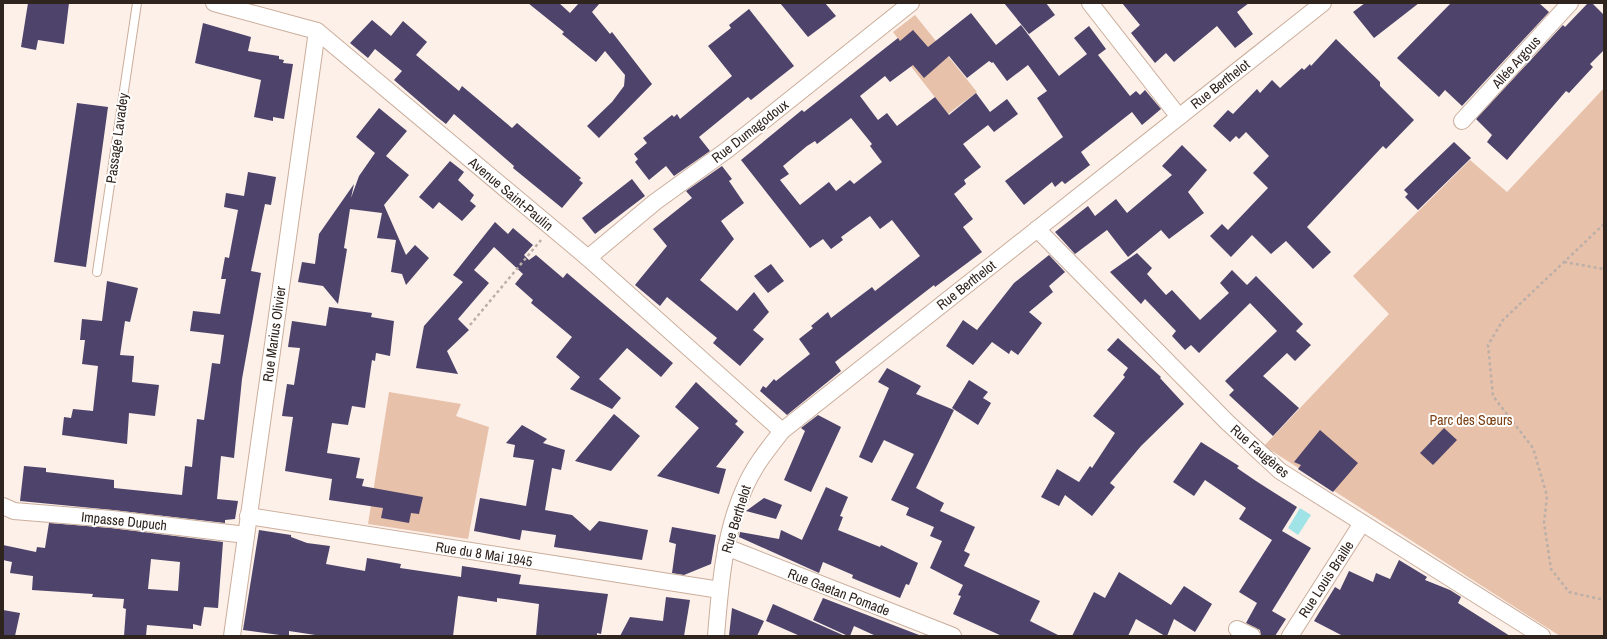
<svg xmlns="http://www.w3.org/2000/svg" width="1607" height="639" font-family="'Archivo Narrow',sans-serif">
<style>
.green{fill:#e7c1aa}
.water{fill:#9fe3e7}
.building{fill:#4d436b;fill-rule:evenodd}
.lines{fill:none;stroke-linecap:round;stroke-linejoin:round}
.service-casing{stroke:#cbae9c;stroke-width:10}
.minor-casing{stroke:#cbae9c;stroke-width:18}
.path{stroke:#bbafa8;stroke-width:2.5;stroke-dasharray:3 3;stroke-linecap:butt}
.service{stroke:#fff;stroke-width:8}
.minor{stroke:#fff;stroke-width:16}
.labels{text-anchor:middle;stroke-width:4;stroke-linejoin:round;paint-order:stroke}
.street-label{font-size:14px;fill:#2f241e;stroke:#fff}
.park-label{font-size:14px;fill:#7c4115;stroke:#fff}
</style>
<rect width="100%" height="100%" fill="#fcf0e8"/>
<g class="green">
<path d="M 915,15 L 977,92 L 948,114 L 906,60 L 911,56 L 893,32 Z"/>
<path d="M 1604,88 L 1604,636 L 1560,636 L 1264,446 L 1389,314 L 1353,276 L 1470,160 L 1507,192 Z"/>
<path d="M 389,392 L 461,404 L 456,416 L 489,427 L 468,539 L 368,524 Z"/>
</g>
<path class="water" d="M 1300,508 L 1311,515 L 1298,535 L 1288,528 Z"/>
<g class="building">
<path d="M 28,3 L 69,3 L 64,44 L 38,40 L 36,50 L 21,47 Z"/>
<path d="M 528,3 L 559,3 L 570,13 L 579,3 L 600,3 L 592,12 L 610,34 L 612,32 L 652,84 L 599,138 L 587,126 L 612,102 L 624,86 L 625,75 L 605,51 L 596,62 L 562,34 L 564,32 Z"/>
<path d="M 780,3 L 825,3 L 836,16 L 808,37 Z"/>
<path d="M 1004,3 L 1046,3 L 1055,15 L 1029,34 Z"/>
<path d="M 1122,3 L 1249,3 L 1237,12 L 1253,34 L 1235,48 L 1217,26 L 1174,62 L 1166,53 L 1155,63 L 1131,33 L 1140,25 Z"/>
<path d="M 1365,3 L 1419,3 L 1374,38 L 1353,12 Z"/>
<path d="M 1451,3 L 1539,3 L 1549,12 L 1462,106 L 1445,90 L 1439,97 L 1397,58 Z"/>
<path d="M 1588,3 L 1592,3 L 1604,15 L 1604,50 L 1590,64 L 1593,67 L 1569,93 L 1566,91 L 1507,160 L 1487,142 L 1492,135 L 1476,119 L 1563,25 L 1565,27 Z"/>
<path d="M 749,9 L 794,66 L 751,100 L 748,97 L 699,137 L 710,151 L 674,176 L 666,166 L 649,180 L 635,162 L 638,159 L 634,154 L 647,143 L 643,138 L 672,115 L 674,117 L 677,114 L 680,119 L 732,76 L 708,46 L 731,28 L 729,25 Z"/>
<path d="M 971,13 L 996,45 L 1021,25 L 1059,76 L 1087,54 L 1074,38 L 1089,26 L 1106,49 L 1098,55 L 1130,96 L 1136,91 L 1140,95 L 1145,90 L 1161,109 L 1142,125 L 1132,112 L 1081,152 L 1090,165 L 1065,184 L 1062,181 L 1055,187 L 1052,182 L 1024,205 L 1005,181 L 1063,137 L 1037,98 L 1047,91 L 1028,65 L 1007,81 L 993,62 L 992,63 L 989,61 L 967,78 L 949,56 L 924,78 L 913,65 L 890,82 L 885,76 L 860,96 L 878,120 L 887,113 L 897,126 L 935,97 L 949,115 L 976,93 L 990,112 L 1007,99 L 1018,114 L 994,132 L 988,125 L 963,144 L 981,167 L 964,180 L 966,184 L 954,194 L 973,219 L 963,227 L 982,252 L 935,287 L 934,285 L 835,362 L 841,371 L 787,415 L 760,391 L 763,386 L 766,388 L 774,379 L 776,381 L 810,354 L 799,339 L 813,328 L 811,326 L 828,312 L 831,318 L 872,287 L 875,291 L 920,256 L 892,220 L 880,229 L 870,216 L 841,237 L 843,240 L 831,249 L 823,239 L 810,248 L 741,160 L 802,110 L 804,112 L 898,38 L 900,41 L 913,30 L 928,47 ZM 851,118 L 872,144 L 870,146 L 882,162 L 854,184 L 850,180 L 836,191 L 829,182 L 800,205 L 780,180 L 789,174 L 783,166 L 807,146 L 815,141 L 817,144 Z"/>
<path d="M 372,20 L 391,36 L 403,21 L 427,42 L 416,55 L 459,91 L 462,86 L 512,128 L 517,123 L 581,178 L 579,180 L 583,183 L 562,208 L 513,168 L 514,166 L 454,114 L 446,124 L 437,117 L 394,80 L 402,71 L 375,49 L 368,58 L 350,43 Z"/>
<path d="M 203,23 L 251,37 L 248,51 L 279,56 L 279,59 L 284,60 L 283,63 L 293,64 L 284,119 L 273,117 L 273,121 L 254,117 L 261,80 L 195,63 Z"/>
<path d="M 1336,39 L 1380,82 L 1380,86 L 1414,120 L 1386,149 L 1383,146 L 1307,227 L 1331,252 L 1313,269 L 1286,241 L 1271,254 L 1252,235 L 1231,257 L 1210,236 L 1222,224 L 1228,230 L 1268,188 L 1253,173 L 1269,156 L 1246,132 L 1239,139 L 1236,136 L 1230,142 L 1213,126 L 1228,110 L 1233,114 L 1257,89 L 1260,93 L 1272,80 L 1280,88 L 1302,68 L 1304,70 L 1310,64 L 1311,66 Z"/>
<path d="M 77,103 L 108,107 L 86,267 L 54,262 Z"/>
<path d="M 379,108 L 407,131 L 386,156 L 409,175 L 384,205 L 406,255 L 415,245 L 429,258 L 406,285 L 402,274 L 391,272 L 396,240 L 377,238 L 382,213 L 350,209 L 344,248 L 347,249 L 338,304 L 323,286 L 298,282 L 302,262 L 315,264 L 319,234 L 354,184 L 351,198 L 359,176 L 375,153 L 356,137 Z"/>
<path d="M 1454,142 L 1471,158 L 1418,210 L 1405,197 L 1408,194 L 1404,190 Z"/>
<path d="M 1182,145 L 1207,170 L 1188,192 L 1204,213 L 1169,239 L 1161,230 L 1128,257 L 1107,230 L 1075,254 L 1055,232 L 1088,206 L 1095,216 L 1116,199 L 1127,213 L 1172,175 L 1162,166 Z"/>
<path d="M 450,161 L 464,172 L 458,180 L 474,195 L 470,201 L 476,206 L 462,221 L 439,202 L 433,209 L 419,197 Z"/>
<path d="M 722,166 L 732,179 L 729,181 L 744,203 L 721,221 L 734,239 L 700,280 L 737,311 L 754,292 L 769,312 L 753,330 L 764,339 L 740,366 L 713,343 L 717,338 L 667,297 L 660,306 L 635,285 L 667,246 L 653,229 L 692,198 L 686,191 Z"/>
<path d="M 248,172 L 276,177 L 271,205 L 265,204 L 251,271 L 261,273 L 242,379 L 234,458 L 221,456 L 217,499 L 238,501 L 235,519 L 225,520 L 225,523 L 113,510 L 20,501 L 24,466 L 46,468 L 46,472 L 114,480 L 114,488 L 182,495 L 185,466 L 192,467 L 197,419 L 204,420 L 212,363 L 220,364 L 224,335 L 190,331 L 193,311 L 220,314 L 226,279 L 221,279 L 225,257 L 229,258 L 238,210 L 224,207 L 226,193 L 244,196 Z"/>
<path d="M 632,179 L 645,196 L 595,234 L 582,218 Z"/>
<path d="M 495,222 L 508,234 L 513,228 L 533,245 L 524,255 L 529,260 L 536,255 L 563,278 L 567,273 L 673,363 L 661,377 L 627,348 L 599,379 L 621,398 L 612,409 L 570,389 L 580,377 L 556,357 L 572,337 L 531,303 L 533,300 L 515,284 L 523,274 L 494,247 L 474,270 L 489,283 L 458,319 L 469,330 L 447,351 L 458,374 L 416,368 L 424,326 L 463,282 L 453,275 Z"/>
<path d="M 1137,253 L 1152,268 L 1147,274 L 1166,295 L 1172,290 L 1200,320 L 1229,293 L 1220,283 L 1232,270 L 1247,285 L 1256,276 L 1303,324 L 1296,331 L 1311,345 L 1295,361 L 1287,353 L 1263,376 L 1299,408 L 1273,436 L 1229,395 L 1234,390 L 1225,381 L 1277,331 L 1250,303 L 1199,353 L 1191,345 L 1185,350 L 1172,336 L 1176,331 L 1145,299 L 1141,304 L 1110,272 Z"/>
<path d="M 1049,255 L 1065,272 L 1049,286 L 1053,292 L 1029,312 L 1042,323 L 1018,355 L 1011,350 L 1009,354 L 992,342 L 973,365 L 946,346 L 963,320 L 977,330 L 1014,283 Z"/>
<path d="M 771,264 L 784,281 L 768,293 L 754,276 Z"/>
<path d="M 107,281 L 138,288 L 130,322 L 125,321 L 120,355 L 134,356 L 132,382 L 159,385 L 155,416 L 129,413 L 127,444 L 62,435 L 64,417 L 71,418 L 73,409 L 93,411 L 98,366 L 82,364 L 85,340 L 80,340 L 82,319 L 102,321 Z"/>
<path d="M 329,307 L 372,313 L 371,317 L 394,321 L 390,356 L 376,353 L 375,361 L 372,360 L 365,408 L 352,406 L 348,425 L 332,423 L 327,453 L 360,458 L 356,478 L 364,479 L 362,486 L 423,497 L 419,514 L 411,513 L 409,523 L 381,518 L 383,508 L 329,500 L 332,479 L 285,471 L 293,417 L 282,416 L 287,384 L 294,385 L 300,348 L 288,347 L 292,321 L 326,326 Z"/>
<path d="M 1118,338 L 1161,377 L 1160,378 L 1184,404 L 1141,446 L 1110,483 L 1115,487 L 1092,516 L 1065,495 L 1059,506 L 1041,497 L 1057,469 L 1079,482 L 1090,466 L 1092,468 L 1115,433 L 1093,416 L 1125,377 L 1123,375 L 1128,368 L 1107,350 Z"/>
<path d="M 887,368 L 921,386 L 916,394 L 954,410 L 916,488 L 944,503 L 940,511 L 975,527 L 964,551 L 970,554 L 964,566 L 1040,601 L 1030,621 L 1060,636 L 1002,636 L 953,614 L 961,596 L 958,595 L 963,585 L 930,568 L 942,541 L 930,536 L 934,527 L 906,515 L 909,508 L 891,500 L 914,454 L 884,440 L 872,463 L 859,457 L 889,388 L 878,382 Z"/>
<path d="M 969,380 L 988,392 L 983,398 L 991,403 L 978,425 L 952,408 Z"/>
<path d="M 696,382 L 738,421 L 735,424 L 744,432 L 716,467 L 726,469 L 719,494 L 657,476 L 699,428 L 675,407 Z"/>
<path d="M 614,414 L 640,436 L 611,471 L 575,461 Z"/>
<path d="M 818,415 L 841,427 L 811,492 L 784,480 L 805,431 L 801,428 Z"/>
<path d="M 522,425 L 547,439 L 543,443 L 565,450 L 561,470 L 552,468 L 545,510 L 572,515 L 590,531 L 599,521 L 648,530 L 642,560 L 554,547 L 556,535 L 522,530 L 520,540 L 474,531 L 480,498 L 526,506 L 534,460 L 513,457 L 515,445 L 506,443 Z"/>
<path d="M 1444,428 L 1457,440 L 1433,465 L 1420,453 Z"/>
<path d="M 1320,430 L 1358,463 L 1333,492 L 1298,469 L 1301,465 L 1294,462 Z"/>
<path d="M 1201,442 L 1239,466 L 1237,468 L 1256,481 L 1297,507 L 1282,531 L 1311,548 L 1272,611 L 1286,619 L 1275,636 L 1261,636 L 1260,630 L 1246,623 L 1257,603 L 1239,592 L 1272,540 L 1239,519 L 1246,508 L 1205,480 L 1194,496 L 1173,482 Z"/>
<path d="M 826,487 L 848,497 L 840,516 L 843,517 L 838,530 L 880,547 L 881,545 L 918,563 L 909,585 L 906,584 L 900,598 L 852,578 L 853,575 L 823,562 L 819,573 L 739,537 L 740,532 L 779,539 L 781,530 L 802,540 Z"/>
<path d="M 764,498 L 782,505 L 776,519 L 746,511 Z"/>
<path d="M 49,523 L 111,528 L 223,542 L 218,608 L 204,607 L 201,626 L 193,624 L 193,629 L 147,625 L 146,636 L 124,636 L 126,609 L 123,608 L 124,599 L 92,597 L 93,594 L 32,590 L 33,576 L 10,573 L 12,562 L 3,560 L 3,545 L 36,552 L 37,547 L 45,548 ZM 151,559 L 180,562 L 178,591 L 148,589 Z"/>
<path d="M 672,527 L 716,535 L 711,564 L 684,575 L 672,573 L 676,544 L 669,542 Z"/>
<path d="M 259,530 L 291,535 L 291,537 L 307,543 L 330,546 L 326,564 L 365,571 L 367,558 L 401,564 L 400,568 L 461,577 L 462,566 L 521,575 L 519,584 L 608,594 L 601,634 L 597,633 L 597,636 L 536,636 L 539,604 L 497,598 L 497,602 L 458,596 L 453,636 L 322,636 L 289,631 L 289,636 L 287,636 L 243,630 Z"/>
<path d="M 1399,560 L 1427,577 L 1425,580 L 1450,590 L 1461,597 L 1458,603 L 1510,636 L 1343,636 L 1314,621 L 1335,587 L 1340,590 L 1349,571 L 1373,582 L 1376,573 L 1390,579 Z"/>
<path d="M 1119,572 L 1171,605 L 1184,586 L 1212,604 L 1195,632 L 1174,619 L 1167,636 L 1165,636 L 1136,619 L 1128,636 L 1072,636 L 1094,592 L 1105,598 Z"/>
<path d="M 666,597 L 690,600 L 684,636 L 620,636 L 630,617 L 663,621 Z"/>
<path d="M 823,598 L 919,635 L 919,636 L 876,636 L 854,626 L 850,636 L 848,636 L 813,620 Z"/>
<path d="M 773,604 L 845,636 L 800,636 L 766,621 Z"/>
<path d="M 732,608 L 764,621 L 757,636 L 729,636 Z"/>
<path d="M 3,610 L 20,613 L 15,636 L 3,636 Z"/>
</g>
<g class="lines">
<g class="service-casing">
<path id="service" d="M 97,272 L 137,3"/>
</g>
<g class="minor-casing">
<g id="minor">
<path d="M 214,3 L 317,31 L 588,258 L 782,431"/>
<path d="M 1090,3 L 1179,117"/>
<path d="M 1462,121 L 1570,3"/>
<path d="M 1037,229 L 1227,422 L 1280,471 L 1542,636"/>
<path d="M 588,258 L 655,202 L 727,150 L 911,3"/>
<path d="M 3,506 L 14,511 L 112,519 L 246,535"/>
<path d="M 248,516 L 720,590"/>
<path d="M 726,547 L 953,636"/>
<path d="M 1237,629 L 1252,636"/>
<path d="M 232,636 L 317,31"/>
<path d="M 716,636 C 720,586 724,533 745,487 C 754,466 768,449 782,431 L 1323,3"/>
<path d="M 1290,636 L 1362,523"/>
</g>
</g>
<g class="path">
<path d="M 1604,224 L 1503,320 L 1488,345 L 1493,396 L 1533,448 L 1547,496 L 1544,523 L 1551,569 L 1569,592 L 1604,600"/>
<path d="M 1564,262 L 1604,269"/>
<path d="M 470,325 L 541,240"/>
</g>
<use href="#service" class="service"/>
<use href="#minor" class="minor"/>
</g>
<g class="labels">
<g class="street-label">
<text transform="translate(1516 62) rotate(-48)" y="5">Allée Argous</text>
<text transform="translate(1220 84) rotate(-38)" y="5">Rue Berthelot</text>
<text transform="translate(750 131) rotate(-38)" y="5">Rue Dumagodoux</text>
<text transform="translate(117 138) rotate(-82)" y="5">Passage Lavadey</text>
<text transform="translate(511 194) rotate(40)" y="5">Avenue Saint-Paulin</text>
<text transform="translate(966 285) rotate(-38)" y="5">Rue Berthelot</text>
<text transform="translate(274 334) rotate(-82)" y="5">Rue Marius Olivier</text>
<text transform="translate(1260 451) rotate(41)" y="5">Rue Faugères</text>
<text transform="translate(736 519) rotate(-73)" y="5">Rue Berthelot</text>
<text transform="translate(124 521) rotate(6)" y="5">Impasse Dupuch</text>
<text transform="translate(484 554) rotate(9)" y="5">Rue du 8 Mai 1945</text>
<text transform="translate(1326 579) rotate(-57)" y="5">Rue Louis Braille</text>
<text transform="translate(839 592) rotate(21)" y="5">Rue Gaetan Pomade</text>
</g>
<g class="park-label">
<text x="1471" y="425">Parc des Sœurs</text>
</g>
</g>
<rect width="1607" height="639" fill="none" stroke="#2f241e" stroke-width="8"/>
</svg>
